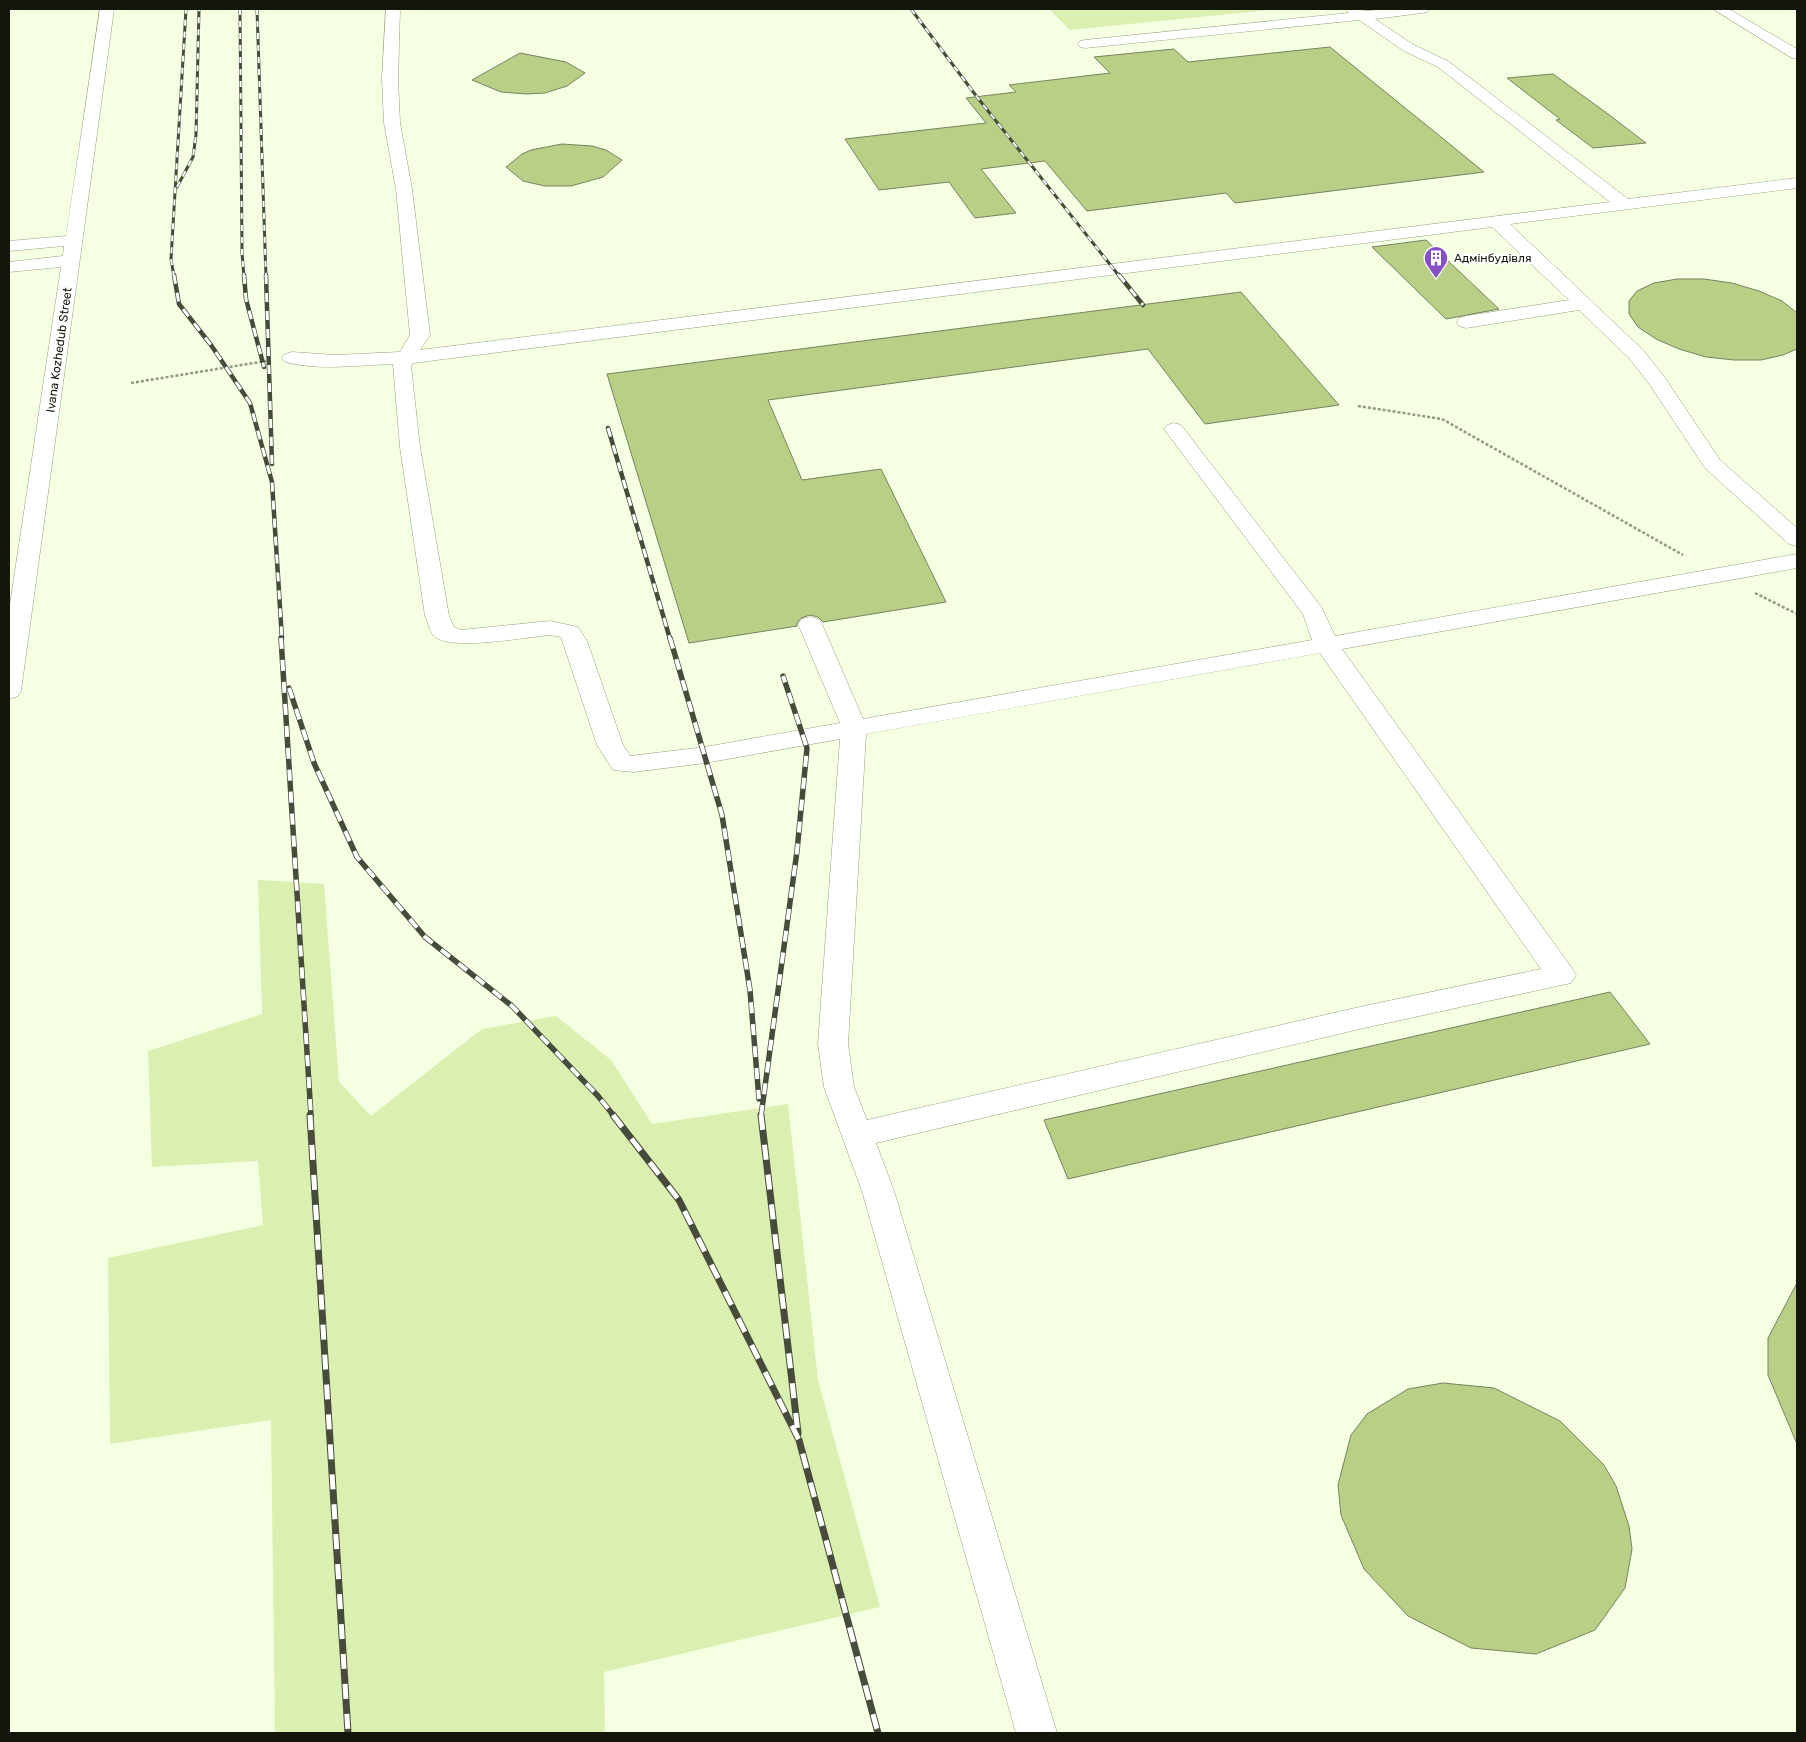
<svg xmlns="http://www.w3.org/2000/svg" width="1806" height="1742" font-family="Rubik,sans-serif">
<style>
.green{fill:#dbefb0}
.building{fill:#b9cf85;stroke:#778261}
.lines{fill:none;stroke-linecap:round;stroke-linejoin:round}
.minor-casing{stroke:#95a07e;stroke-width:1}
.path{stroke:#939a84;stroke-width:2.5;stroke-dasharray:3 2;stroke-linecap:butt}
.minor{fill:#fff;fill-rule:evenodd}
.rail-far3-casing{stroke:#464b3b;stroke-width:3}
.rail-far2-casing{stroke:#464b3b;stroke-width:4.5}
.rail-far1-casing{stroke:#464b3b;stroke-width:5.5}
.rail-casing{stroke:#464b3b;stroke-width:7}
.rail-far3{stroke:#fff;stroke-width:2;stroke-dasharray:6;stroke-linecap:butt}
.rail-far2{stroke:#fff;stroke-width:3;stroke-dasharray:9;stroke-linecap:butt}
.rail-far1{stroke:#fff;stroke-width:4;stroke-dasharray:11;stroke-linecap:butt}
.rail{stroke:#fff;stroke-width:5;stroke-dasharray:15;stroke-linecap:butt}
.labels{text-anchor:middle;stroke-width:4;stroke-linejoin:round;paint-order:stroke}
.far-poi-label{font-size:12px;fill:#13160a;stroke:#fff;text-anchor:start}
.far-street-label{font-size:12px;fill:#13160a;stroke:#fff}
</style>
<rect width="100%" height="100%" fill="#f5ffe2"/>
<g class="green">
<path d="M 1049,9 L 1280,9 L 1070,30 Z"/>
<path d="M 258,880 L 324,884 L 339,1082 L 371,1116 L 482,1029 L 556,1016 L 611,1060 L 652,1124 L 788,1104 L 818,1380 L 880,1607 L 604,1672 L 605,1733 L 275,1733 L 271,1420 L 110,1444 L 108,1258 L 263,1225 L 258,1161 L 152,1167 L 148,1051 L 262,1014 Z"/>
</g>
<g class="building">
<path d="M 1330,47 L 1484,172 L 1235,203 L 1226,193 L 1087,211 L 1045,161 L 981,169 L 1016,213 L 975,218 L 949,182 L 879,190 L 845,139 L 986,123 L 966,98 L 1016,92 L 1009,85 L 1110,73 L 1094,57 L 1174,49 L 1188,62 Z"/>
<path d="M 520,53 L 566,62 L 585,73 L 567,86 L 545,93 L 526,94 L 501,92 L 472,80 Z"/>
<path d="M 1553,74 L 1608,114 L 1646,143 L 1593,148 L 1556,120 L 1560,119 L 1507,78 Z"/>
<path d="M 562,144 L 592,146 L 606,150 L 622,160 L 603,177 L 571,186 L 545,186 L 523,181 L 506,167 L 522,154 L 531,150 Z"/>
<path d="M 1426,240 L 1499,309 L 1446,319 L 1372,247 Z"/>
<path d="M 1677,279 L 1704,279 L 1732,283 L 1759,291 L 1782,301 L 1797,313 L 1797,349 L 1783,355 L 1761,360 L 1734,360 L 1706,357 L 1679,349 L 1656,339 L 1638,327 L 1629,314 L 1629,301 L 1637,291 L 1654,283 Z"/>
<path d="M 1241,292 L 1339,405 L 1205,424 L 1148,349 L 768,400 L 802,480 L 881,469 L 946,602 L 823,622 L 818,617 L 810,615 L 801,618 L 797,623 L 797,626 L 689,643 L 607,374 Z"/>
<path d="M 1610,992 L 1650,1044 L 1068,1179 L 1044,1120 Z"/>
<path d="M 1797,1283 L 1797,1444 L 1768,1375 L 1768,1338 Z"/>
<path d="M 1443,1383 L 1494,1388 L 1560,1421 L 1604,1465 L 1616,1486 L 1629,1526 L 1632,1549 L 1625,1588 L 1595,1630 L 1536,1654 L 1471,1648 L 1408,1616 L 1364,1569 L 1341,1515 L 1338,1485 L 1351,1435 L 1367,1414 L 1408,1389 Z"/>
</g>
<g class="lines">
<g class="minor-casing">
<g id="minor">
<path d="M 100,9 L 114,9 L 21,691 L 18,696 L 9,699 L 9,611 L 61,267 L 9,272 L 9,262 L 63,256 L 64,246 L 9,251 L 9,241 L 66,236 Z"/>
<path d="M 386,9 L 400,9 L 398,79 L 400,123 L 412,189 L 430,335 L 420,350 L 1610,202 L 1438,67 L 1404,51 L 1359,20 L 1085,48 L 1080,47 L 1078,44 L 1080,41 L 1085,40 L 1349,13 L 1346,9 L 1361,9 L 1365,11 L 1388,9 L 1429,9 L 1427,12 L 1422,13 L 1375,19 L 1414,45 L 1448,61 L 1628,199 L 1797,178 L 1797,188 L 1510,224 L 1643,350 L 1665,378 L 1720,460 L 1797,528 L 1797,546 L 1789,544 L 1705,468 L 1650,385 L 1629,358 L 1579,310 L 1466,328 L 1459,326 L 1457,322 L 1459,318 L 1466,316 L 1569,300 L 1492,227 L 413,363 L 411,366 L 420,447 L 449,616 L 454,627 L 461,630 L 550,621 L 578,627 L 587,641 L 623,745 L 630,756 L 705,747 L 840,723 L 798,624 L 802,619 L 810,617 L 818,619 L 822,624 L 863,719 L 1312,640 L 1303,614 L 1164,429 L 1167,425 L 1174,423 L 1181,425 L 1322,608 L 1335,636 L 1797,554 L 1797,568 L 1342,649 L 1571,967 L 1576,975 L 1571,983 L 1364,1028 L 876,1143 L 894,1191 L 1057,1733 L 1016,1733 L 862,1191 L 824,1087 L 818,1044 L 840,739 L 705,763 L 633,772 L 613,770 L 597,745 L 561,637 L 550,635 C 526,637 453,651 435,637 C 430,633 428,622 425,616 L 400,447 L 393,364 C 357,365 321,371 285,362 L 282,358 L 285,354 L 292,352 L 335,355 L 400,352 L 410,335 L 396,189 L 384,123 L 382,79 ZM 1320,653 L 1541,969 L 1364,1006 L 867,1120 L 854,1087 L 848,1044 L 866,734 Z"/>
<path d="M 1713,9 L 1729,9 L 1797,49 L 1797,59 L 1792,58 Z"/>
</g>
</g>
<g class="path">
<path d="M 131,383 L 266,361"/>
<path d="M 1358,406 L 1442,419 L 1683,555"/>
<path d="M 1755,593 L 1797,614"/>
</g>
<use href="#minor" class="minor"/>
<g class="rail-far3-casing">
<g id="rail-far3">
<path d="M 240,9 L 242,253 L 244,277"/>
<path d="M 257,9 L 266,277"/>
<path d="M 911,9 L 977,97 L 1120,277"/>
<path d="M 177,187 L 193,157 L 196,135 L 199,9"/>
<path d="M 174,277 L 171,259 L 186,9"/>
</g>
</g>
<g class="rail-far2-casing">
<g id="rail-far2">
<path d="M 174,275 L 179,304 L 211,345 L 250,403 L 272,482 L 282,639"/>
<path d="M 244,275 L 246,299 L 264,367"/>
<path d="M 266,275 L 272,464"/>
<path d="M 1119,275 L 1143,305"/>
<path d="M 608,428 L 670,639"/>
</g>
</g>
<g class="rail-far1-casing">
<g id="rail-far1">
<path d="M 281,638 L 311,1116"/>
<path d="M 670,638 L 722,815 L 750,990 L 759,1099"/>
<path d="M 289,688 L 314,763 L 357,857 L 425,937 L 512,1006 L 598,1096 L 614,1116"/>
<path d="M 761,1116 L 797,851 L 807,748 L 783,676"/>
</g>
</g>
<g class="rail-casing">
<g id="rail">
<path d="M 310,1115 L 348,1733"/>
<path d="M 613,1115 L 679,1200 L 799,1440 L 878,1733"/>
<path d="M 761,1115 L 798,1433"/>
</g>
</g>
<use href="#rail-far3" class="rail-far3"/>
<use href="#rail-far2" class="rail-far2"/>
<use href="#rail-far1" class="rail-far1"/>
<use href="#rail" class="rail"/>
</g>
<defs>
<g id="building-pin" transform="scale(1.25)"><path d="M0 17L-7.5 6A9.5 9.5 0 1 1 7.5 6Z" fill="#874fc6" stroke="#fff"/><path d="M-4-6H4V6H1V3H-1V6H-4ZM-2.5-4.3h1.7v1.8h-1.7ZM.8-4.3h1.7v1.8H.8ZM-2.5-1h1.7V.8h-1.7ZM.8-1h1.7V.8H.8Z" fill="#fff"/></g>
</defs>
<g fill-rule="evenodd">
<use href="#building-pin" x="1436" y="258"/>
</g>
<g class="labels">
<g class="far-poi-label">
<text x="1454" y="262">Адмінбудівля</text>
</g>
<g class="far-street-label">
<text transform="translate(59 350) rotate(-82)" y="4">Ivana Kozhedub Street</text>
</g>
</g>
<rect width="1806" height="1742" fill="none" stroke="#13160a" stroke-width="20"/>
</svg>
